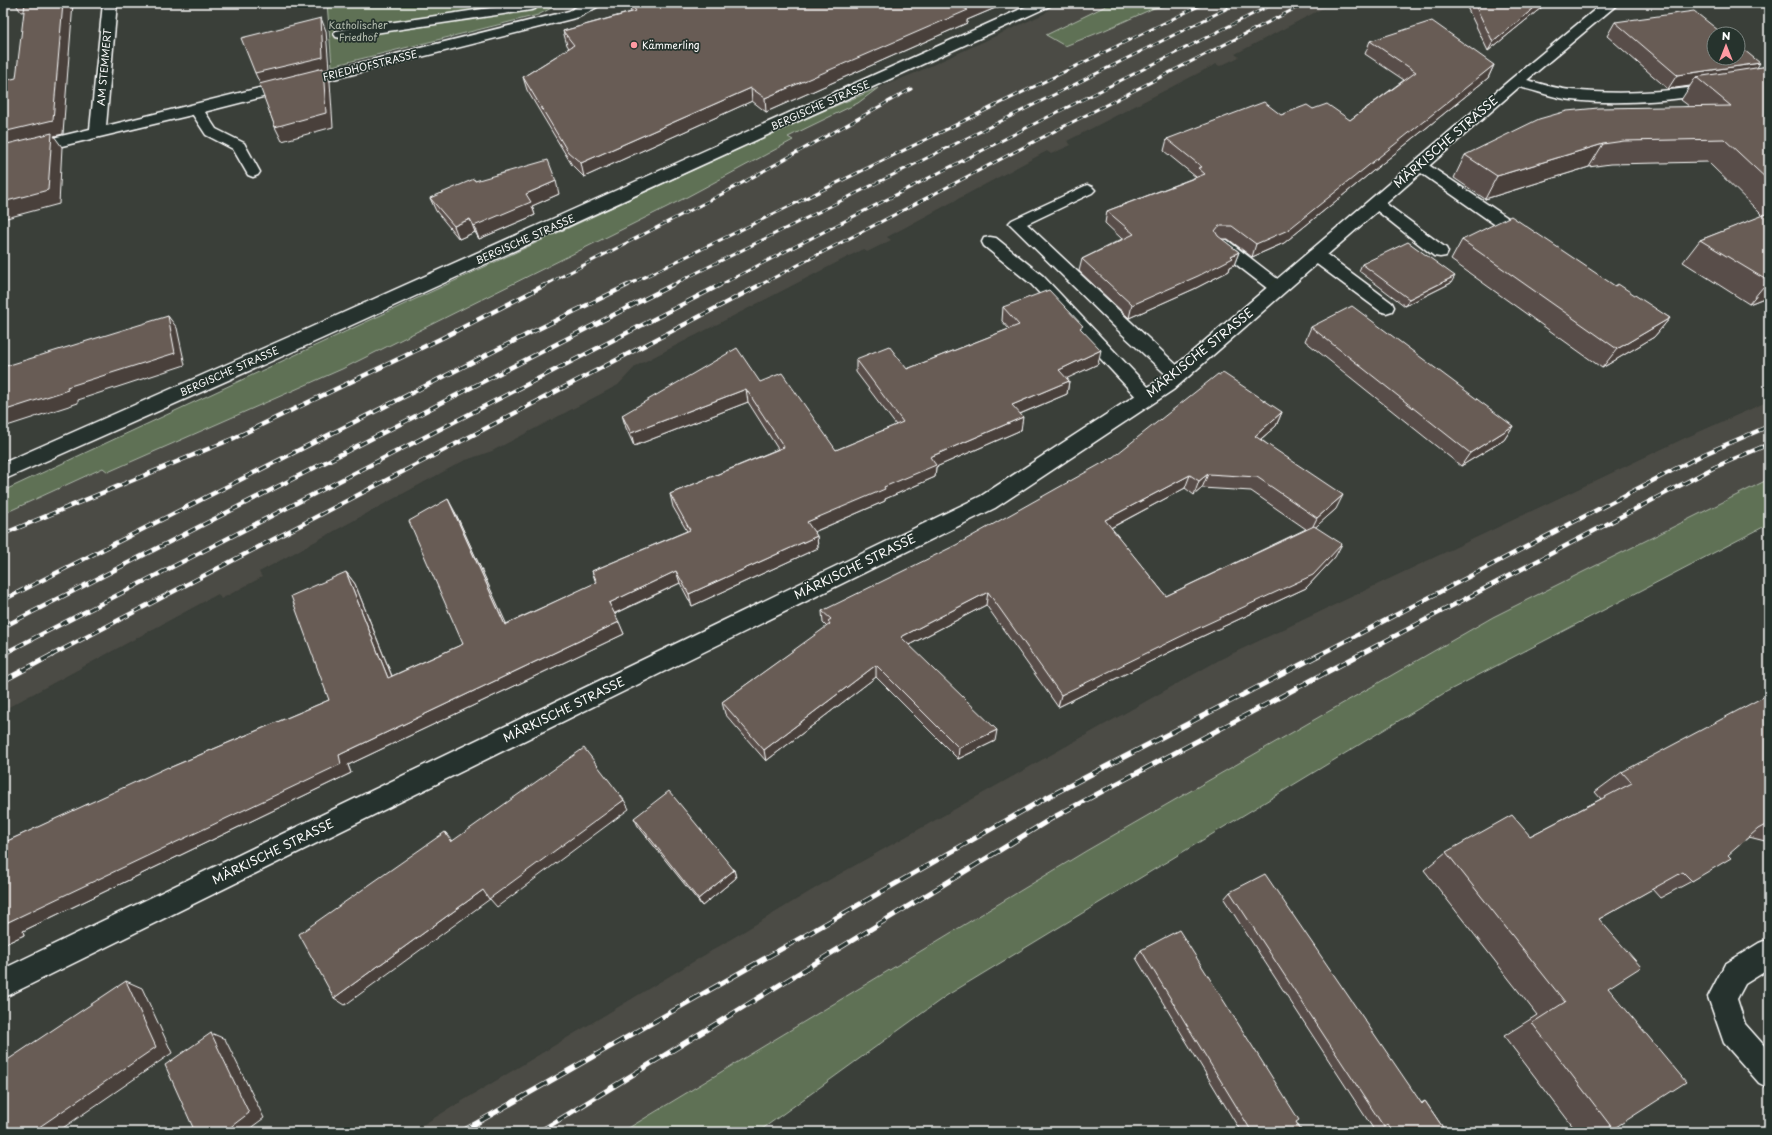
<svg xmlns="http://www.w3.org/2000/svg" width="1772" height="1135" font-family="'Playpen Sans',sans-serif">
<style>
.built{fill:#4c4b45}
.green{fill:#5e7154;stroke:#aeb8aa}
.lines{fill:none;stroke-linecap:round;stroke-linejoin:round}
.service-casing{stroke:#fff;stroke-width:3}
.minor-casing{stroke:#fff;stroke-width:3}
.service{fill:#26332d;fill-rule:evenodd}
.minor{fill:#26332d;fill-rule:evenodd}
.rail-far2-casing{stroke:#fff;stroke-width:3}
.rail-far1-casing{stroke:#fff;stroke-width:4.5}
.rail-casing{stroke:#fff;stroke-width:5}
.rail-far2{stroke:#26332d;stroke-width:2;stroke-dasharray:6;stroke-linecap:butt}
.rail-far1{stroke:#26332d;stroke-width:3;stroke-dasharray:8;stroke-linecap:butt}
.rail{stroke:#26332d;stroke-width:3.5;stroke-dasharray:11;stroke-linecap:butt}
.wall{fill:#594e48;stroke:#fff;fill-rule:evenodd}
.shaded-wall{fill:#48403b;stroke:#fff}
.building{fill:#675b54;stroke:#fff}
.poi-dot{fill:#ff9aa2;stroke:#26332d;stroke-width:1.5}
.labels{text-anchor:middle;stroke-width:3.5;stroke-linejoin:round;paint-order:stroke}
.far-park-label{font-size:10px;fill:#b7bfb2;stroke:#26332d}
.far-poi-label{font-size:10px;fill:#fff;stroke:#26332d;text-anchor:start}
.far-street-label{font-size:10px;fill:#fff;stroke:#26332d}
.street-label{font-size:12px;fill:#fff;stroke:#26332d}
</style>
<rect width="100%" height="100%" fill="#3a3f39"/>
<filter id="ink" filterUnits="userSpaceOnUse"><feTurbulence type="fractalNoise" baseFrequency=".025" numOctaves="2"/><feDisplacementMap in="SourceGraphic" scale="8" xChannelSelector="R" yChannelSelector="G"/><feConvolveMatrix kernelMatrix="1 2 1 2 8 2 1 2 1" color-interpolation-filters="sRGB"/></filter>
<g filter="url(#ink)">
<g class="built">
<path d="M 1057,3 L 1333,3 L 1235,54 L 1239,57 L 1220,66 L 1216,64 L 1067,141 L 1071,145 L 1051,154 L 1047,151 L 887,237 L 891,240 L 867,252 L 863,249 L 636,366 L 618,385 L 492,451 L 463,461 L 259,572 L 262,577 L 221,599 L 218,594 L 3,710 L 3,514 L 104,468 L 108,472 L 342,369 L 685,198 L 793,140 L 788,137 L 858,103 L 878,88 L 913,74 L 1044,14 L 1053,5 Z"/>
<path d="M 1769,401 L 1769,479 L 1493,617 L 1086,851 L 622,1132 L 411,1132 L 829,880 L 1221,659 L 1683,439 Z"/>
</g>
<g class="green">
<path d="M 327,3 L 561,3 L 538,15 L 332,66 Z"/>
<path d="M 1112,3 L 1178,3 L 1172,5 L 1154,8 L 1105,30 L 1065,46 L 1046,35 Z"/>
<path d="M 878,88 L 858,103 L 788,137 L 793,140 L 685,198 L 342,369 L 108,472 L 103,468 L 3,514 L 3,491 L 783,128 Z"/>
<path d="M 1769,479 L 1769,524 L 1446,692 L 946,996 L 758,1132 L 622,1132 L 1086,851 L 1493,617 Z"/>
</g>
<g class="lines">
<g class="service-casing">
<g id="service">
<path d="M 524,3 L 536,3 L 537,6 L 535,9 L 531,10 L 341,38 L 336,37 L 334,34 L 336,31 L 341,30 Z"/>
<path d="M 196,105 L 201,106 L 216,129 L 244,143 L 260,172 L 258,175 L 253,177 L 248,175 L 233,149 L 206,135 L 189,109 L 191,106 Z"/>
<path d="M 1419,161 L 1424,162 L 1529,232 L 1531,236 L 1529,240 L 1523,241 L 1517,240 L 1414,168 L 1412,165 L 1414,162 Z"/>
<path d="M 1087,185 L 1092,187 L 1095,190 L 1092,193 L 1027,224 L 1183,371 L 1186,375 L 1183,379 L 1177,381 L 1171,379 L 1121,333 L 1009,223 L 1012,220 Z"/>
<path d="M 1376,198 L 1381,200 L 1446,248 L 1448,252 L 1446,256 L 1440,257 L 1434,256 L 1371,206 L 1368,203 L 1371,200 Z"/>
<path d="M 990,237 L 996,238 L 1043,276 L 1153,392 L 1156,397 L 1153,402 L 1147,403 L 1141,402 L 1031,284 L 984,246 L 982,242 L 984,238 Z"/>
<path d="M 1221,239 L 1227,240 L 1284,284 L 1286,288 L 1284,292 L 1278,293 L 1272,292 L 1215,248 L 1213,244 L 1215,240 Z"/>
<path d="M 1316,250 L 1322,251 L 1392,303 L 1394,307 L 1392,311 L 1386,313 L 1380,311 L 1310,259 L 1308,255 L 1310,251 Z"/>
</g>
</g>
<g class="minor-casing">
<g id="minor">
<path d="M 103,3 L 117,3 L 106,126 L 569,11 L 584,3 L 601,3 L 599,6 L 579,17 L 196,114 L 3,160 L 3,150 L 90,129 Z"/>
<path d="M 1034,3 L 1052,3 L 1050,6 L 321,339 L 3,480 L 3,463 L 307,329 Z"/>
<path d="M 1603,3 L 1619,3 L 1527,80 C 1542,84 1557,89 1572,90 C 1638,98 1704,87 1769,75 L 1769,85 C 1704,96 1638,107 1572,100 C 1554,98 1537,91 1519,87 L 1173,390 L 995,508 L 3,998 L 3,969 L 981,496 L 1159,380 L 1511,79 Z"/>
<path d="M 1769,939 L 1769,969 L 1745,984 L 1737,999 L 1745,1024 L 1769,1051 L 1769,1088 L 1759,1083 L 1724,1043 L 1708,997 L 1725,964 L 1759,943 Z"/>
</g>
</g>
<use href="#service" class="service"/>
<use href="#minor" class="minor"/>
<g class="rail-far2-casing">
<g id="rail-far2">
<path d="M 543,286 L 724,193 L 911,89"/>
<path d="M 626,286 L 1205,3"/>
<path d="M 670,286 L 1238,3"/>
<path d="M 718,286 L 1030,126 L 1275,3"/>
<path d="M 758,286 L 1045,136 L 1306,3"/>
</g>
</g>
<g class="rail-far1-casing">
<g id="rail-far1">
<path d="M 3,534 L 232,439 L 442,338 L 545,285"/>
<path d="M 3,600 L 528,334 L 628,285"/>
<path d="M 3,627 L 672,285"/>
<path d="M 3,654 L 720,285"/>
<path d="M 50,656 L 760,285"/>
<path d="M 1317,656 L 1702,455 L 1769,426"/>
<path d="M 1357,656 L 1715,467 L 1769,444"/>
</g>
</g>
<g class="rail-casing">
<g id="rail">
<path d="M 3,681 L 52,655"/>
<path d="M 461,1132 L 1042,800 L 1319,655"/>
<path d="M 539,1132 L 1054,817 L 1359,655"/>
</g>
</g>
<use href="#rail-far2" class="rail-far2"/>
<use href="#rail-far1" class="rail-far1"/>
<use href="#rail" class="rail"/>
</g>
<g class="wall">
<path d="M 629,3 L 1007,3 L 967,20 L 967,23 L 766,112 L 752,101 L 584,177 L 572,165 L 527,90 L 523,77 L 569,48 L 567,45 L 563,31 L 631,12 Z"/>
<path d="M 1465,3 L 1547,3 L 1488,51 Z"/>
<path d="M 1615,22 L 1757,68 L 1769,66 L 1769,296 L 1749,304 L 1683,262 L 1700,240 L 1763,216 L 1708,162 L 1610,164 L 1589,167 L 1485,199 L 1454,178 L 1465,155 L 1689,106 L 1681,100 L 1690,86 L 1668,89 L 1607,36 Z"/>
<path d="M 1370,41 L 1494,65 L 1488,78 L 1284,243 L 1252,257 L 1228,239 L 1221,239 L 1239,252 L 1234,265 L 1230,267 L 1229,271 L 1194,289 L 1129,318 L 1079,271 L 1082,259 L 1122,239 L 1105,223 L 1107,211 L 1196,177 L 1164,151 L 1167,139 L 1281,115 L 1313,109 L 1350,120 L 1404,80 L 1365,54 Z"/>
<path d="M 475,181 L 559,194 L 532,206 L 535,215 L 479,239 L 475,232 L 459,239 L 436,211 L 430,198 Z"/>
<path d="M 1462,240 L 1615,286 L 1670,318 L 1654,337 L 1602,368 L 1451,260 Z"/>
<path d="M 1362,264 L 1451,283 L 1405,306 L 1359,271 Z"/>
<path d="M 1003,307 L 1082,330 L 1098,364 L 1067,378 L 1069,381 L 1067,394 L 1020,414 L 1021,430 L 936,467 L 935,477 L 885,499 L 885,501 L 814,532 L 817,536 L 818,548 L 692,606 L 680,583 L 615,614 L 624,634 L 348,765 L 351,773 L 23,931 L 24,935 L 3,945 L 3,843 L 169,768 L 329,700 L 346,572 L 355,584 L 392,676 L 463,644 L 455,512 L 506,624 L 596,583 L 592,571 L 687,531 L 673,507 L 670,494 L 778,449 L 748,402 L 634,446 L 626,428 L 622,415 L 760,382 L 836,450 L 896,425 L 856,372 L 856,359 L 907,369 L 1009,329 L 1002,321 Z"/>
<path d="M 1311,327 L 1513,426 L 1504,440 L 1461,466 L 1305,341 Z"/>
<path d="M 1282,412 L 1276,426 L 1261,439 L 1336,509 L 1315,527 L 1335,557 L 1306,588 L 1188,643 L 1058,707 L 986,605 L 909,645 L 995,741 L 958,759 L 876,677 L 766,761 L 725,714 L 722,702 L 827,627 L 823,623 L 822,611 ZM 1185,488 L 1194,495 L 1202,488 L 1251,491 L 1306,529 L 1166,596 L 1111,528 Z"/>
<path d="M 1622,772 L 1769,823 L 1769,842 L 1749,837 L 1692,881 L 1660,898 L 1652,889 L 1599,919 L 1608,988 L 1613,1129 L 1601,1132 L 1577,1132 L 1504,1036 L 1537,1015 L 1424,870 L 1446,852 L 1530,836 L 1601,799 L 1595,792 Z"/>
<path d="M 634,818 L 734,870 L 736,878 L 702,906 L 638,826 Z"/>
<path d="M 1230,892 L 1421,1103 L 1425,1101 L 1446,1132 L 1381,1132 L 1379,1129 L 1374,1130 L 1224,899 Z"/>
<path d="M 1141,950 L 1296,1122 L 1302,1132 L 1241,1132 L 1136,958 Z"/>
</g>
<g class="shaded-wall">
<path d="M 15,3 L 30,3 L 34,10 L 21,12 Z"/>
<path d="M 63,3 L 73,3 L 63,134 L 54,136 L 62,147 L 59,204 L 3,219 L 3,132 Z"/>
<path d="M 977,3 L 1007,3 L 967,20 L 967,23 L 766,112 L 765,98 Z"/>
<path d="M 1540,3 L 1547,3 L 1488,51 L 1493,42 Z"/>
<path d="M 321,18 L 326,31 L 329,69 L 325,70 L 330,82 L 333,127 L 282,141 L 275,127 L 261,86 L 255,73 Z"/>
<path d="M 1760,63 L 1751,77 L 1696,77 L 1690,86 L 1668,89 L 1677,75 Z"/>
<path d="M 1494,65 L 1488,78 L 1284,243 L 1252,257 L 1256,244 Z"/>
<path d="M 751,88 L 752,101 L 584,177 L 581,163 Z"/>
<path d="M 1603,144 L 1589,167 L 1485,199 L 1497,176 Z"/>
<path d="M 556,181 L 559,194 L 532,206 L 535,215 L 479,239 L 474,226 L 526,194 Z"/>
<path d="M 470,219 L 475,232 L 459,239 L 454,226 Z"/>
<path d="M 1239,252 L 1234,265 L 1230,267 L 1229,271 L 1194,289 L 1129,318 L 1132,305 Z"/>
<path d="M 1455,276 L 1451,283 L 1405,306 L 1409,299 Z"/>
<path d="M 1768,281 L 1769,281 L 1769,296 L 1749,304 Z"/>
<path d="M 168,316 L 177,328 L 185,365 L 78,400 L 78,403 L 7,426 L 3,422 L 3,411 L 67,387 Z"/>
<path d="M 1670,318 L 1654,337 L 1602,368 L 1617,349 Z"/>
<path d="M 1101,350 L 1098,364 L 1057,383 L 1059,370 Z"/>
<path d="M 1069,381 L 1067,394 L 1010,418 L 1012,405 Z"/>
<path d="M 746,389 L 748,402 L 634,446 L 631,433 Z"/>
<path d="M 1282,412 L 1276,426 L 1249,449 L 1255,436 Z"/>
<path d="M 1023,417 L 1021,430 L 936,467 L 935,477 L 885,499 L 885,501 L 809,534 L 807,522 L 884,487 L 930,457 Z"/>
<path d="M 1513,426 L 1504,440 L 1461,466 L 1470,453 Z"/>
<path d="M 1208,474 L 1202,488 L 1194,495 L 1199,481 Z"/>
<path d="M 1190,475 L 1185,488 L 1101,533 L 1105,520 Z"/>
<path d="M 1343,495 L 1336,509 L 1310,532 L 1317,518 Z"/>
<path d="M 448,499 L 455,512 L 512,636 L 505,625 Z"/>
<path d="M 817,536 L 818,548 L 692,606 L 689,594 Z"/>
<path d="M 1342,544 L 1335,557 L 1306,588 L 1188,643 L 1058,707 L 1061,695 Z"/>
<path d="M 676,571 L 680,583 L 613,614 L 609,603 Z"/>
<path d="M 346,572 L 355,584 L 397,689 L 388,678 Z"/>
<path d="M 988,592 L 986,605 L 901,649 L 901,637 Z"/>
<path d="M 619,622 L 624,634 L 348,765 L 351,773 L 23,931 L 24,935 L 3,945 L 3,929 L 6,923 L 339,755 Z"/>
<path d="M 876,665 L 876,677 L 766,761 L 764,750 Z"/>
<path d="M 997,730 L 995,741 L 958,759 L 959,748 Z"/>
<path d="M 624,800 L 629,809 L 497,907 L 490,899 L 345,1005 L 334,998 L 483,890 Z"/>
<path d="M 445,832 L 453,841 L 451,842 Z"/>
<path d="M 734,870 L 736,878 L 702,906 L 698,899 Z"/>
<path d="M 126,981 L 142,988 L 172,1053 L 57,1132 L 32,1132 Z"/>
<path d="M 211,1033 L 225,1039 L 264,1118 L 245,1132 L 224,1132 Z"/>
</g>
<g class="building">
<path d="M 25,3 L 63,3 L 53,120 L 3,132 L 3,81 L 16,78 Z"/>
<path d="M 630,3 L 977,3 L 964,8 L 968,10 L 765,98 L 751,88 L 581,163 L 568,152 L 523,77 L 574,45 L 563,31 L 636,11 Z"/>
<path d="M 1474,3 L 1540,3 L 1493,42 Z"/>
<path d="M 1694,11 L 1723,34 L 1714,34 L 1714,58 L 1738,58 L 1738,45 L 1760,63 L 1677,75 L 1615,22 Z"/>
<path d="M 321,18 L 323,57 L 255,73 L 241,38 Z"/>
<path d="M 1432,21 L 1494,65 L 1288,230 L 1256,244 L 1232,226 L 1219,226 L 1215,231 L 1218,236 L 1239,252 L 1231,256 L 1233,258 L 1198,276 L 1132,305 L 1082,259 L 1134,234 L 1107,211 L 1205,174 L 1198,168 L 1202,167 L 1167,139 L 1264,102 L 1281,115 L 1307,105 L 1313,109 L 1327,104 L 1350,120 L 1416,72 L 1370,41 Z"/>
<path d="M 1769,66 L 1769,181 L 1724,139 L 1624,141 L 1603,144 L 1497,176 L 1465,155 L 1539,119 L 1567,111 L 1598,108 L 1731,106 L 1696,77 Z"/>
<path d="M 323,68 L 326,113 L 275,127 L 259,84 Z"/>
<path d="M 52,133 L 48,190 L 3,202 L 3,145 Z"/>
<path d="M 548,160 L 556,181 L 526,194 L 531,202 L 474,226 L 470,219 L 454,226 L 430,198 L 474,179 L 475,181 Z"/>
<path d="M 1769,213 L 1769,281 L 1768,281 L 1700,240 Z"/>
<path d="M 1511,216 L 1615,286 L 1618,284 L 1670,318 L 1617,349 L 1462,240 Z"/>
<path d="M 1408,242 L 1455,276 L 1409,299 L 1362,264 Z"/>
<path d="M 1049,290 L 1083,326 L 1080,328 L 1101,350 L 1059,370 L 1069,381 L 1012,405 L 1023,417 L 930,457 L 936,465 L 884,487 L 885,489 L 807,522 L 817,536 L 689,594 L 676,571 L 609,603 L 619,622 L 339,755 L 341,764 L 6,923 L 7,927 L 3,929 L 3,843 L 168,767 L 169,768 L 329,700 L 291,596 L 346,572 L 388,678 L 463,644 L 409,521 L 448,499 L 505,625 L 597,582 L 592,571 L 690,530 L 670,494 L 784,447 L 746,389 L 631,433 L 622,415 L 737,348 L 760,382 L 782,373 L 836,450 L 903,422 L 856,359 L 889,346 L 907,369 L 1019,325 L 1003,307 Z"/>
<path d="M 1352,306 L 1513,426 L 1470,453 L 1311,327 Z"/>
<path d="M 168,316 L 175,353 L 67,387 L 68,390 L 3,411 L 3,367 Z"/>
<path d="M 1223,373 L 1282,412 L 1255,436 L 1343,495 L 1317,518 L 1257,477 L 1208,474 L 1199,481 L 1190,475 L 1105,520 L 1166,596 L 1314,526 L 1342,544 L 1313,575 L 1194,630 L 1061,695 L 988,592 L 901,637 L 997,730 L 959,748 L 876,665 L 764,750 L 722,702 L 830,624 L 828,621 L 831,619 L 822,611 L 956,545 L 1113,457 L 1218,374 L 1220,375 Z"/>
<path d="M 1769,694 L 1769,823 L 1758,829 L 1728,855 L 1731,858 L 1692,881 L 1683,872 L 1599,919 L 1641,967 L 1608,988 L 1686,1082 L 1613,1129 L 1532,1023 L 1565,1002 L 1446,852 L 1512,815 L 1530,836 L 1632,783 L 1622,772 Z"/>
<path d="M 584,748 L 624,800 L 489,899 L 483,890 L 334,998 L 299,934 L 445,832 L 451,842 Z"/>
<path d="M 669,791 L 734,870 L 698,899 L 634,818 Z"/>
<path d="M 1265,874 L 1422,1104 L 1425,1101 L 1446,1132 L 1393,1132 L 1388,1124 L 1384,1127 L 1230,892 Z"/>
<path d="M 1179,930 L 1299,1120 L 1296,1122 L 1302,1132 L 1252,1132 L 1141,950 Z"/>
<path d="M 126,981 L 156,1047 L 32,1132 L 3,1132 L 3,1063 Z"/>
<path d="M 211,1033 L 249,1113 L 224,1132 L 195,1132 L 165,1065 Z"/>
</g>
</g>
<circle class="poi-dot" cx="634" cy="45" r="4"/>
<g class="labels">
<g class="far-park-label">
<text x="358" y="29">Katholischer<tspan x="358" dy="12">Friedhof</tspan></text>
</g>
<g class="far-poi-label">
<text x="642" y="49">Kämmerling</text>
</g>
<g class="far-street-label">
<text transform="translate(370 65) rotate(-14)" y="4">FRIEDHOFSTRASSE</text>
<text transform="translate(104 67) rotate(-85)" y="4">AM STEMMERT</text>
<text transform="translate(820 105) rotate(-24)" y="4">BERGISCHE STRASSE</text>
<text transform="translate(525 239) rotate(-24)" y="4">BERGISCHE STRASSE</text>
<text transform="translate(229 371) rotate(-24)" y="4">BERGISCHE STRASSE</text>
</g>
<g class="street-label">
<text transform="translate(1446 142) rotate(-41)" y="4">MÄRKISCHE STRASSE</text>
<text transform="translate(1200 353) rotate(-39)" y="4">MÄRKISCHE STRASSE</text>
<text transform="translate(855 567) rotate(-26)" y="4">MÄRKISCHE STRASSE</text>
<text transform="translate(564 710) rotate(-26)" y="4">MÄRKISCHE STRASSE</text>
<text transform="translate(273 852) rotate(-26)" y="4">MÄRKISCHE STRASSE</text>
</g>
</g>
<rect width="1772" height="1135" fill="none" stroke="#26332d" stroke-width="16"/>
<rect x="8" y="8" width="1756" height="1119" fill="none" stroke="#fff" stroke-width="1.5" filter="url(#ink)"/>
<g transform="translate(1726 46)"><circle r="19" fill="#26332d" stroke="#7d8581"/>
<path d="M0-3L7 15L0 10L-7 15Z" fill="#ff9aa2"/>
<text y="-6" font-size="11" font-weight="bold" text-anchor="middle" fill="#ffffff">N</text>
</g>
</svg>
